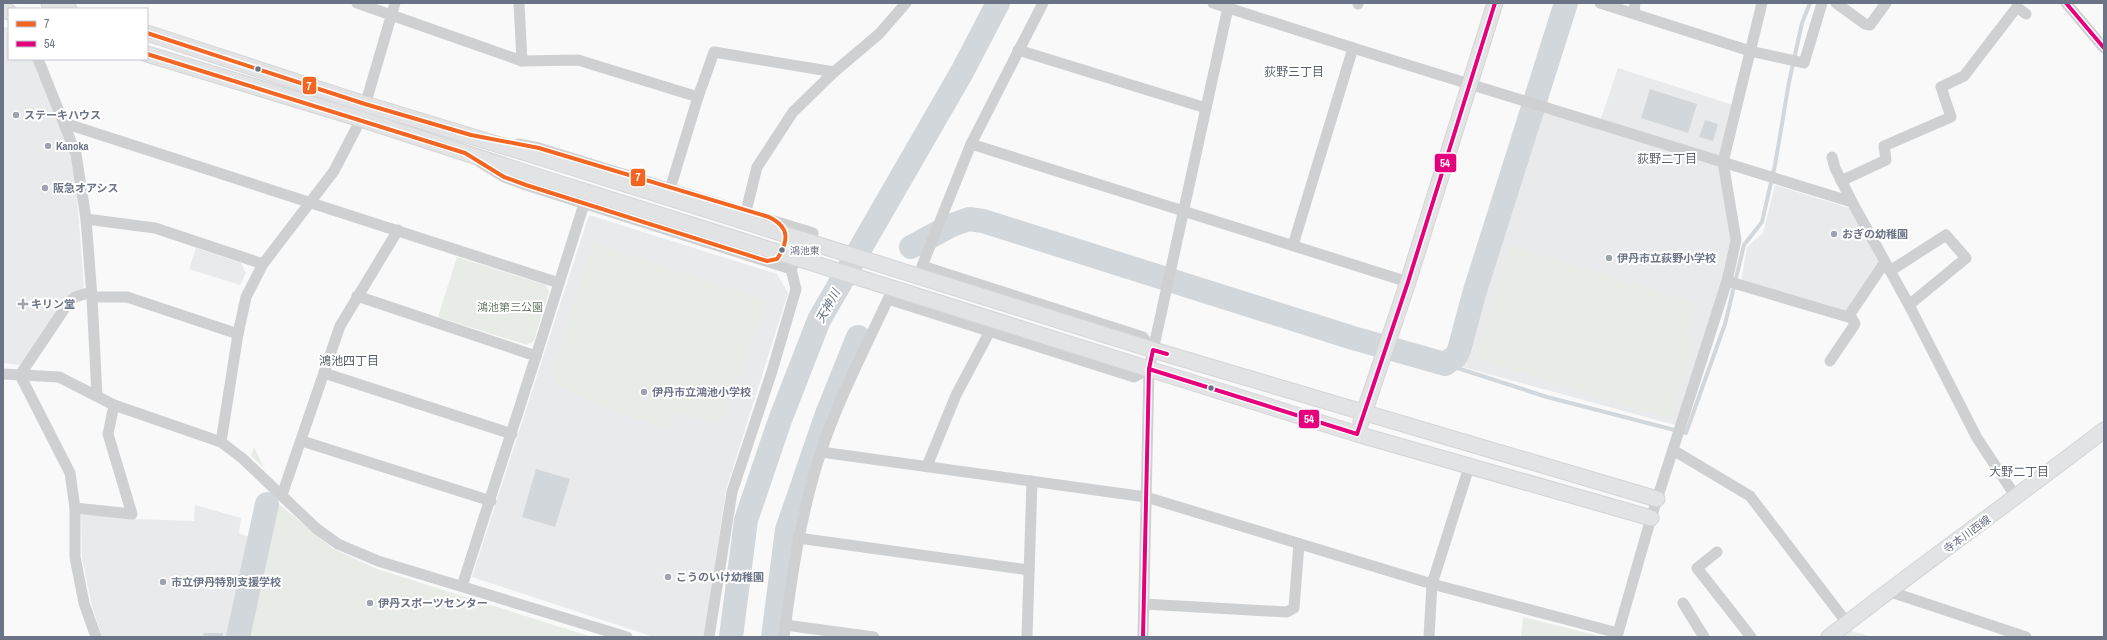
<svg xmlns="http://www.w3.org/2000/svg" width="2107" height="640" font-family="'Archivo Narrow','Noto Sans JP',sans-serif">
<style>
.built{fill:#e9eaeb}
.green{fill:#e8ece7}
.water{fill:#d2d7db}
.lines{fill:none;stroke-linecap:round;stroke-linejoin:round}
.stream{stroke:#d2d7db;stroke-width:4}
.river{stroke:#d2d7db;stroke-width:24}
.secondary-casing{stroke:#d5d5d7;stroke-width:17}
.street{stroke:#cfd0d2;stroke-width:11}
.secondary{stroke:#e2e3e4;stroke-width:15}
.secondary-bridge-casing{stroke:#d5d5d7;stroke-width:17;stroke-linecap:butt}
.secondary-bridge{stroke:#e2e3e4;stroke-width:15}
.bus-1-casing{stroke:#fff;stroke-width:7}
.bus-2-casing{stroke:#fff;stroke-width:7}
.bus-1{stroke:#f26522;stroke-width:4}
.bus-2{stroke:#e5007d;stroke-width:4}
.bus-dot{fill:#6b7487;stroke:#fff;stroke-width:1.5}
.poi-dot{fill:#9da3af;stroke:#fff;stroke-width:1.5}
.labels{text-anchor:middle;stroke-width:4;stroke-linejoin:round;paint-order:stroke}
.bus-label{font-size:10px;fill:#6b7487;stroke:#fff;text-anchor:start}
.poi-label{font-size:11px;font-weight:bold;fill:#6b7487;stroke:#fff;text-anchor:start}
.park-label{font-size:11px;fill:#657a66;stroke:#fff}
.street-label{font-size:11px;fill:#6b7487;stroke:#fff}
.neighbourhood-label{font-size:12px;fill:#585f6d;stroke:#fff}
.water-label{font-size:12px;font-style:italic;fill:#677482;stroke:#fff}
.line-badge{stroke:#fff;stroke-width:1.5}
.badge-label{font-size:11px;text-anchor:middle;font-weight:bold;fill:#fff}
</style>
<rect width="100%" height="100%" fill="#f9f9f9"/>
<g class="built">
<path d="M 3,27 L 9,28 L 9,59 L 32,59 L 74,160 L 84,286 L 80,292 L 71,293 L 21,365 L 3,363 Z"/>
<path d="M 1618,68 L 1733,105 L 1722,151 L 1731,237 L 1716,304 L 1675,425 L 1459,366 L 1539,111 L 1598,127 Z"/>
<path d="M 1775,185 L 1852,209 L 1882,263 L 1848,312 L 1741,282 L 1747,247 L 1763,233 Z"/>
<path d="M 589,215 L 777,274 L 788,293 L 726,490 L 704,637 L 654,637 L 472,577 Z"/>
<path d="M 196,248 L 241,263 L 246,273 L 240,285 L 189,269 Z"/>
<path d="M 195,505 L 241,518 L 239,533 L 249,537 L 227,637 L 102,637 L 92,606 L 82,558 L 81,514 L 138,519 L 194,521 Z"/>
</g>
<g class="green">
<path d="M 593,243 L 767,301 L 719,424 L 676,411 L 670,430 L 616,412 L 558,387 L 554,366 Z"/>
<path d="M 1510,245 L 1697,304 L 1687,336 L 1695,339 L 1670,419 L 1475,358 Z"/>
<path d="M 457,257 L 546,285 L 549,292 L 534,341 L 527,345 L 438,317 Z"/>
<path d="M 254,447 L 264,468 L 251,456 Z"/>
<path d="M 278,503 L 332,548 L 377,569 L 592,637 L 248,637 Z"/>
<path d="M 1523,617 L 1603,637 L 1521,637 Z"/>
<path d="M 1845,629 L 1872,637 L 1835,637 Z"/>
</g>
<g class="water">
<path d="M 1650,89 L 1697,104 L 1688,133 L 1641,118 Z"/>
<path d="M 1705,120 L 1718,124 L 1713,141 L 1699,137 Z"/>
<path d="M 536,469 L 570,479 L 555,527 L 522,517 Z"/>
<path d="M 203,633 L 223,633 L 223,637 L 204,637 Z"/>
</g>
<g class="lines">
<path class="stream" d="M 1445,364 L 1547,397 L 1686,433 L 1725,324 L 1744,245 L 1762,222 L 1775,165 L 1789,82 L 1802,23 L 1810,3"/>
<g class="river">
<path d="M 911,247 L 952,225 L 969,219 L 983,221 L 1353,338 L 1445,364 L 1456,356 L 1459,350 L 1474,294 L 1566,3"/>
<path d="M 238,637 L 267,504"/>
<path d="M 731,637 L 746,520 L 780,420 L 819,320 L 962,72 L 998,3"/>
<path d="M 773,637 L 787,530 L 827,414 L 858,337"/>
</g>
<g class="secondary-casing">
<g id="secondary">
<path d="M 49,3 L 69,9"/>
<path d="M 3,10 L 9,12"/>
<path d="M 147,33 L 365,104 L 536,156"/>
<path d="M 147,54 L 361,119 L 536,176"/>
<path d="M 1153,350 L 1657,499"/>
<path d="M 1149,369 L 1357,434 L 1651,518"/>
<path d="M 1361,422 L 1408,282 L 1495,3"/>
<path d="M 1829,637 C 1920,566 2013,500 2104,430"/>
</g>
</g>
<g class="street">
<path d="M 357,3 L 522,61 L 578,60 L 698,97 L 714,52 L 834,72 L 879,34 L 906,3"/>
<path d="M 519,3 L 522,61"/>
<path d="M 1043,3 L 971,144 L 922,266 L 1143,337 L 1153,350"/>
<path d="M 1213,3 L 1353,48"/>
<path d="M 1600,3 L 1750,51 L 1804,63 L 1822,3"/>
<path d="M 1836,3 L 1865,24 L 1870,25 L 1886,3"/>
<path d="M 2066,3 L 2104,48"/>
<path d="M 1358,4 L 1358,3"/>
<path d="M 1634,13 L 1635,3"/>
<path d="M 1018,50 L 1206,108"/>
<path d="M 38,59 L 76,154 L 86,219 L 92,297 L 97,396"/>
<path d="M 64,123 L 559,283"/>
<path d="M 518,144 L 539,148 L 813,233 L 791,269 L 796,289 L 772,371 L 732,492 L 709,637"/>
<path d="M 971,144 L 1408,282"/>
<path d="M 1832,157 L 1835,168 L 1852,202"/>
<path d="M 480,162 L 504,177 L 526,185 L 791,269"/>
<path d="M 1841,181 L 1886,160 L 1884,146 L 1951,117 L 1941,87 L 1964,76 L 2017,7 L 2026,14"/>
<path d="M 670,189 L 698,97"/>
<path d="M 746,211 L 757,167 L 793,112 L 834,72"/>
<path d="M 86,219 L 155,228 L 263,264 L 246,297 L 238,334 L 127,297 L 92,297"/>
<path d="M 1293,245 L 1353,48 L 1852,202 L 1909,305 L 1977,438 L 2016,497"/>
<path d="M 263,264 L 334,171 L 361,119 L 395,3"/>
<path d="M 1890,271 L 1946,235 L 1966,258 L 1909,305"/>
<path d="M 1727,281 L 1848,317 L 1885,262"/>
<path d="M 91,292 L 75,297 L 67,305 L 20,375 L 70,473 L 75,508 L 75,557 L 84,603 L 96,637"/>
<path d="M 357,296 L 536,356 L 584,204"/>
<path d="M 238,334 L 221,442 L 242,458 L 317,529 L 338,544 L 378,561 L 627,637"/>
<path d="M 1830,361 L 1855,324 L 1850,315"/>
<path d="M 324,373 L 512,434"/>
<path d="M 3,374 L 59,377 L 114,405 L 221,442"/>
<path d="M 302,441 L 491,501"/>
<path d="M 1673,450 L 1750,496 L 1847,623"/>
<path d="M 821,452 L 1146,497 L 1432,584 L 1618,633 L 1617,637"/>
<path d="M 927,466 L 956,395 L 990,331"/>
<path d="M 282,495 L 340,326 L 398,230"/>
<path d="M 75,508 L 132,514 L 108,434 L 114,405"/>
<path d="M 798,538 L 1029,570"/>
<path d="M 1717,552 L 1697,568 L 1751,637"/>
<path d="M 462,586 L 536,356"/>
<path d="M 1888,591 L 2026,637"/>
<path d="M 1683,603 L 1704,637"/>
<path d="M 1144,604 L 1287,612 L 1294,608 L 1299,544"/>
<path d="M 785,625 L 874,637"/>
<path d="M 1618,633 L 1651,518 L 1727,281 L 1736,240 L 1723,162 L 1762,3"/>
<path d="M 784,637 C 792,574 801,513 821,452 C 838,400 865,349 888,299 L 1134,377 L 1149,369"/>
<path d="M 1027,637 L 1032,481"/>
<path d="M 1143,637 L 1149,369 L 1229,3"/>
<path d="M 1429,637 L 1432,584 L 1469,467"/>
</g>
<use href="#secondary" class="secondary"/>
<g class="secondary-bridge-casing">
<g id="secondary-bridge">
<path d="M 536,156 L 1153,350"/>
<path d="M 536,176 L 1149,369"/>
</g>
</g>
<use href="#secondary-bridge" class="secondary-bridge"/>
<g class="bus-1-casing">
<path id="bus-1" d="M 147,33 L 365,104 L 471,135 L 539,148 L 769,217 C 790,227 789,241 777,259 L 767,261 L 526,185 L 504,177 L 465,153 L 147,54"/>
</g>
<g class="bus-2-casing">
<g id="bus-2">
<path d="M 2066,3 L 2104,48"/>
<path d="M 1149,369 L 1357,434 L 1408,282 L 1495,3"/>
<path d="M 1143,637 L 1149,369 L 1153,350 L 1167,354"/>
</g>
</g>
<use href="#bus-1" class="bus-1"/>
<use href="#bus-2" class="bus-2"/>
</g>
<g class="bus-dot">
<circle cx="258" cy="69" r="3.5"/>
<circle cx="782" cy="250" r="3.5"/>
<circle cx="1211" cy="388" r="3.5"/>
</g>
<g class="poi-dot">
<circle cx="16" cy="115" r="4"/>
<circle cx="48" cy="146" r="4"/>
<circle cx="45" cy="188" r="4"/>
<circle cx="1834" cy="234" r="4"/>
<circle cx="1609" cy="258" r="4"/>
<path d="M21 298h4v4h4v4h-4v4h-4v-4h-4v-4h4z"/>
<circle cx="644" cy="392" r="4"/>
<circle cx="668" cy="577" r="4"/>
<circle cx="163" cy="582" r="4"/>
<circle cx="370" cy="603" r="4"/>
</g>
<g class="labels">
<g class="bus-label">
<text x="790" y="254">鴻池東</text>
</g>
<g class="poi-label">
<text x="24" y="119">ステーキハウス</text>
<text x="56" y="150">Kanoka</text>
<text x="53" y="192">阪急オアシス</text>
<text x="1842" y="238">おぎの幼稚園</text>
<text x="1617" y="262">伊丹市立荻野小学校</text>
<text x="31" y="308">キリン堂</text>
<text x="652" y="396">伊丹市立鴻池小学校</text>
<text x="676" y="581">こうのいけ幼稚園</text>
<text x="171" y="586">市立伊丹特別支援学校</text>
<text x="378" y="607">伊丹スポーツセンター</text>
</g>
<g class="park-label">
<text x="510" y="311">鴻池第三公園</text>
</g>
<g class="street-label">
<text transform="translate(1967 534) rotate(-36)" y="4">寺本川西線</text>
</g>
<g class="neighbourhood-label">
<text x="1294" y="76">荻野三丁目</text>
<text x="1667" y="163">荻野二丁目</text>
<text x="349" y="365">鴻池四丁目</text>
<text x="2019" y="476">大野二丁目</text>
</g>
<g class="water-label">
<text transform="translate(828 306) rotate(-61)" y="4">天神川</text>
</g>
</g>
<g class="line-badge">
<rect x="302" y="76" width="15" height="19" rx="4" fill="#f26522"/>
<rect x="1434" y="153" width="23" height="20" rx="4" fill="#e5007d"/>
<rect x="630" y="168" width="16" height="19" rx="4" fill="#f26522"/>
<rect x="1298" y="409" width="22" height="20" rx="4" fill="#e5007d"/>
</g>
<g class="badge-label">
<text x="309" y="90">7</text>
<text x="1445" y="167">54</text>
<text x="638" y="181">7</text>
<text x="1309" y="423">54</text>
</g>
<rect width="2107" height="640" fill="none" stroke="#6b7487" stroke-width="8"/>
<rect x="8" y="8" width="140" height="52" fill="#ffffff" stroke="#c4c7cf"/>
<rect x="16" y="21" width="20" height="6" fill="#f26522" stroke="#c4c7cf"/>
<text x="44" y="28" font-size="12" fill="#6b7487">7</text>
<rect x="16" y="41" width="20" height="6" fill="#e5007d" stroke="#c4c7cf"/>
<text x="44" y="48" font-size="12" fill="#6b7487">54</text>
</svg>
